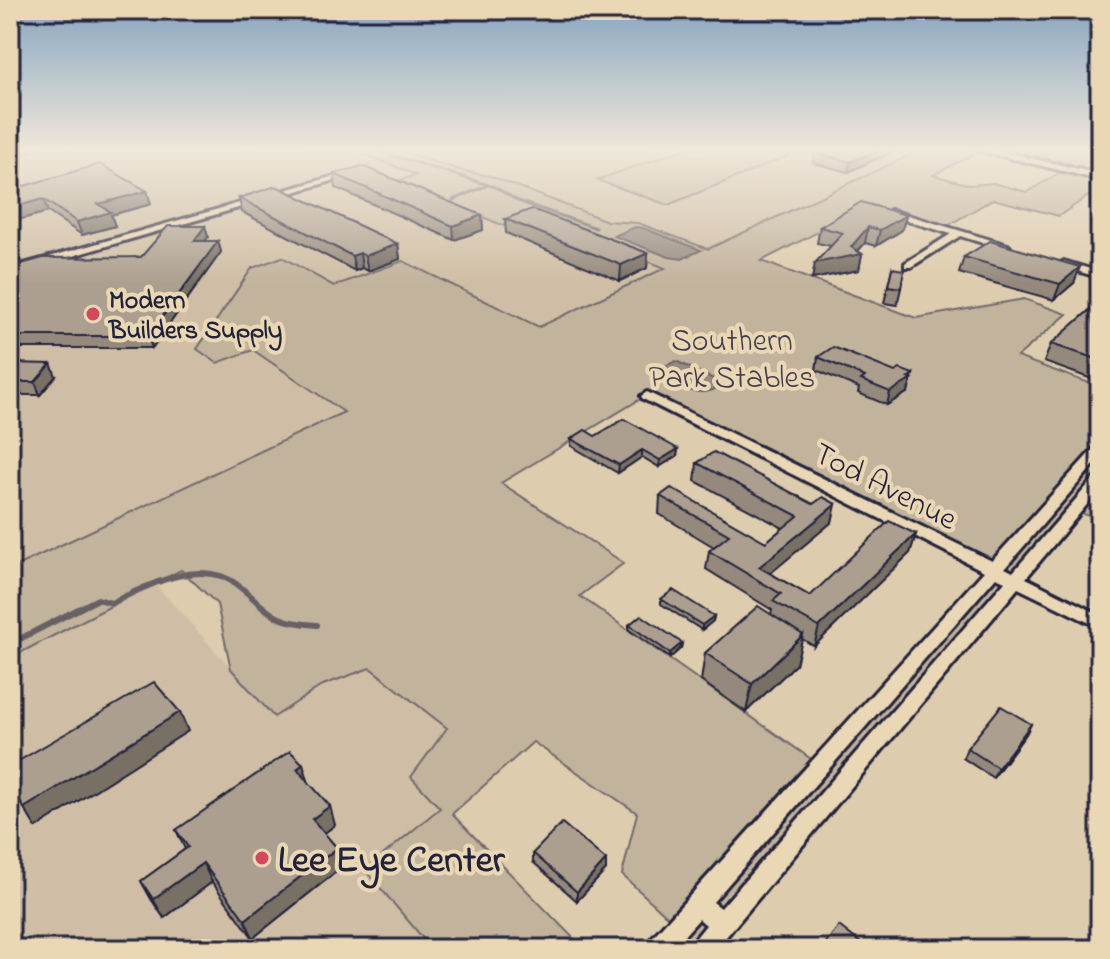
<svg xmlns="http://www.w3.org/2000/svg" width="1110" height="959" font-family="'Indie Flower',sans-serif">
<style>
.built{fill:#cfbea5}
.green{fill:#c2b39d;stroke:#726a6c;stroke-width:2;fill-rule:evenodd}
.water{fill:#968b81;stroke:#686165;stroke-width:2}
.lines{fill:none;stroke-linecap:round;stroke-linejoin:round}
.stream-far1{stroke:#686165;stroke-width:3}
.stream{stroke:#686165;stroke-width:6}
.street-casing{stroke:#22223b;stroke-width:6}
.secondary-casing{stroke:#22223b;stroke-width:6}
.street{fill:#ead7b5;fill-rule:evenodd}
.secondary{fill:#ead7b5;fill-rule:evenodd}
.rail{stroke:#22223b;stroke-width:3;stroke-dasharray:7 4;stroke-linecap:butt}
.wall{fill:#94897c;stroke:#22223b;stroke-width:2}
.shaded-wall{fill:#786f65;stroke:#22223b;stroke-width:2}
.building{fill:#ac9f90;stroke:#22223b;stroke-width:2}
.poi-dot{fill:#d1495b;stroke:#ead7b5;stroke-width:3}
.labels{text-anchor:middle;stroke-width:8;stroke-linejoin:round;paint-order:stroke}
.far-poi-label{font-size:26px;font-weight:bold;fill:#22223b;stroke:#ead7b5;text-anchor:start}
.park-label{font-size:32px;fill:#423f4f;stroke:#ead7b5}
.street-label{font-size:32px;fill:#22223b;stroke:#ead7b5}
.near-poi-label{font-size:38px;font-weight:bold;fill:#22223b;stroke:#ead7b5;text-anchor:start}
</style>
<rect width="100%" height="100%" fill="#deccae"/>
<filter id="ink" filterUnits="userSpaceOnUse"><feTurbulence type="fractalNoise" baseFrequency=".0125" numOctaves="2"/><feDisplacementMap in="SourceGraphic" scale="16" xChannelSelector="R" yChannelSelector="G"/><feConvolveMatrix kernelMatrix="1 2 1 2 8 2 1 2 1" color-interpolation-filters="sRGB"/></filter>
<g filter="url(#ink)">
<g class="built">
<path d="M 10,149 L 352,149 L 417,176 L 400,182 L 504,226 L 533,215 L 666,268 L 539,327 L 403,261 L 334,286 L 283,257 L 217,363 L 253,349 L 345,412 L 10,569 Z"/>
<path d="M 394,149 L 923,149 L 708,249 L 638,223 L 607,221 L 490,176 L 463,171 Z"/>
<path d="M 154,583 L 274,716 L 323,685 L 370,668 L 447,728 L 441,808 L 366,870 L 432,949 L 10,949 L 10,658 Z"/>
</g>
<g class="green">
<path d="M 352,149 L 394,149 L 463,171 L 490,176 L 607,221 L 638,223 L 708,249 L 923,149 L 1100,149 L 1100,188 L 1059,216 L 993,199 L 944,228 L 869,206 L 761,261 L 916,318 L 1024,299 L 1067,314 L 1017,357 L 1100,387 L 1100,521 L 1075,510 L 701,949 L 657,949 L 991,570 L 644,397 L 501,483 L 624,563 L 580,596 L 811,759 L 668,917 L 622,875 L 637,813 L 533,742 L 452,814 L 584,949 L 432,949 L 365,870 L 440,808 L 411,777 L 447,728 L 370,668 L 323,685 L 274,717 L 231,669 L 217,604 L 181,570 L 10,658 L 10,569 L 344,412 L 253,350 L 217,363 L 197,349 L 252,268 L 282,257 L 334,286 L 403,261 L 539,327 L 665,268 L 533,215 L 504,226 L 398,181 L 416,175 ZM 982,150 L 1064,170 L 1027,192 L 993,183 L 970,185 L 933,175 Z"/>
<path d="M 684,149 L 769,149 L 791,155 L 668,205 L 597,180 Z"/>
</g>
<g class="water">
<path d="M 635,227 L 643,228 L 701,250 L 682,259 L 669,257 L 614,236 Z"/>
<path d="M 676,361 L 722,383 C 707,402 670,387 656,370 Z"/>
</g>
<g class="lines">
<g class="stream-far1">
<path d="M 372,149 L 495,187 L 518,201 L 596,228"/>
<path d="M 10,153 L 41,149"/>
<path d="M 453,200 L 488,185"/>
</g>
<path class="stream" d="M 10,644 L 98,599 L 111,603 C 146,586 200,557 236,584 C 272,611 267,622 317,625"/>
<g class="street-casing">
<g id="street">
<path d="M 349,172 L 356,174 L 10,274 L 10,268 Z"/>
<path d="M 891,210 L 1008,245 L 1010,247 L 1005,250 L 960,236 L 911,267 L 905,267 L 905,263 L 951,234 L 888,215 L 887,213 Z"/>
<path d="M 1064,261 L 1100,272 L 1100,278 L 1061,266 L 1059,264 Z"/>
<path d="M 647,392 L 992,561 L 1095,447 L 1100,446 L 1100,458 L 1005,568 L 1013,572 L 1095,477 L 1100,476 L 1100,489 L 1026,578 L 1100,615 L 1100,628 L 1018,588 L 716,949 L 689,949 L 693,941 L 706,925 L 699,919 L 672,949 L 645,949 L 649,941 L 984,571 L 643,399 L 641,396 ZM 996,577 L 1005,581 L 721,908 L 713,902 Z"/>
</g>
</g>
<g class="secondary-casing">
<path id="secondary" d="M 973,149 L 990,149 L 1100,174 L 1100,180 Z"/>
</g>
<use href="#street" class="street"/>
<use href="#secondary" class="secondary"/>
<path class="rail" d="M 1001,149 L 1100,171"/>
</g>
<g class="wall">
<path d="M 818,149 L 899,149 L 848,172 L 813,163 L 815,153 L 818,152 Z"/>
<path d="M 334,174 L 482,215 L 483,230 L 454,240 L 336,188 Z"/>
<path d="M 10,190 L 147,191 L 151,204 L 111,215 L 115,226 L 82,235 L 48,212 L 10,222 Z"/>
<path d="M 239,198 L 398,244 L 400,259 L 368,271 L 362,268 L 355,271 L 242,212 Z"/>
<path d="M 906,215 L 902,230 L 876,246 L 865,243 L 858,251 L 862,254 L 859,270 L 812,279 L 831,246 L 817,243 L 820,227 Z"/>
<path d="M 505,219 L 648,253 L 647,268 L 620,281 L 506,233 Z"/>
<path d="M 205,226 L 208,237 L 205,241 L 218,241 L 221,252 L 152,348 L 10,348 L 10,267 L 141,257 Z"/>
<path d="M 964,257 L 1074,283 L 1054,300 L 959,273 Z"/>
<path d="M 892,268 L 901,288 L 897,305 L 884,303 Z"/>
<path d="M 1100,301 L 1100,375 L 1095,380 L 1044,362 L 1051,344 Z"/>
<path d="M 818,357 L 895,372 L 913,374 L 908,392 L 887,405 L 858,393 L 859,388 L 816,370 Z"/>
<path d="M 10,363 L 56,376 L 40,395 L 10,395 Z"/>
<path d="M 595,436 L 678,449 L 677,456 L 659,467 L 642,457 L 618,473 L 571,446 L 571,439 Z"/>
<path d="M 697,463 L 813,504 L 836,504 L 832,522 L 770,573 L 810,596 L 916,534 L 910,553 L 814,646 L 802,639 L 796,664 L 746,712 L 701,681 L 705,653 L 771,614 L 772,610 L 706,569 L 709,551 L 714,547 L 659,514 L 660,496 L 766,542 L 783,528 L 695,481 Z"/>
<path d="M 661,599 L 714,616 L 713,621 L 702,630 L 661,604 Z"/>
<path d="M 629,625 L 682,643 L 681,648 L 670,658 L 629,630 Z"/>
<path d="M 1031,724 L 1026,734 L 993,778 L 963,758 L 967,748 Z"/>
<path d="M 303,764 L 308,781 L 335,825 L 324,833 L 337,848 L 342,867 L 253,938 L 212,882 L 164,918 L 151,899 L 141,881 L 185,849 L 176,830 Z"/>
<path d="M 533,853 L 606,860 L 606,870 L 577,901 L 533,862 Z"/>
</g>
<g class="shaded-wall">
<path d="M 881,149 L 899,149 L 848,172 L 850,162 Z"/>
<path d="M 147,191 L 151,204 L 111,215 L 115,226 L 82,235 L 77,222 L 98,204 Z"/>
<path d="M 43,199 L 48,212 L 10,222 L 10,208 Z"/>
<path d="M 482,215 L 483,230 L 454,240 L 453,226 Z"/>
<path d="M 906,215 L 902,230 L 876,246 L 880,230 Z"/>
<path d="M 205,226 L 208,237 L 197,252 L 194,241 Z"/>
<path d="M 868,227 L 865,243 L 854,255 L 862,254 L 859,270 L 812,279 L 815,263 L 851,247 Z"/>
<path d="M 218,241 L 221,252 L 152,348 L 148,336 Z"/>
<path d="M 398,244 L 400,259 L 368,271 L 365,256 Z"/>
<path d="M 360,253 L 362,268 L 355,271 L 352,256 Z"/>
<path d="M 648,253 L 647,268 L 620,281 L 621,265 Z"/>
<path d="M 1080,267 L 1074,283 L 1054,300 L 1060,284 Z"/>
<path d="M 51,364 L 56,376 L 40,395 L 35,382 Z"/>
<path d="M 913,374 L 908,392 L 887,405 L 890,392 Z"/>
<path d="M 678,449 L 677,456 L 659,467 L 660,460 Z"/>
<path d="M 642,450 L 642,457 L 618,473 L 619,465 Z"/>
<path d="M 10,503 L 18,519 L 10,523 Z"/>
<path d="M 836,504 L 832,522 L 760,582 L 759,567 Z"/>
<path d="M 916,534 L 910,553 L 814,646 L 819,627 Z"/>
<path d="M 714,616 L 713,621 L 702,630 L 702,625 Z"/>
<path d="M 803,635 L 796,664 L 746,712 L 752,684 Z"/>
<path d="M 682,643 L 681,648 L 670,658 L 670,653 Z"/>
<path d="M 180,712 L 188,731 L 36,828 L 24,808 Z"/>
<path d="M 1031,724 L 1026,734 L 993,778 L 998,768 Z"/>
<path d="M 303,764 L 309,784 L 297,769 Z"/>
<path d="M 330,806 L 335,825 L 317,839 L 312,819 Z"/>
<path d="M 337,848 L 342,867 L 253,938 L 245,920 Z"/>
<path d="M 606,860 L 606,870 L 577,901 L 577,892 Z"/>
<path d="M 203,863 L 212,882 L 164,918 L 153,899 Z"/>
</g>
<g class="building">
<path d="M 825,149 L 881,149 L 850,162 L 815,153 Z"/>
<path d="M 100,164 L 147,191 L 98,204 L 111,212 L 77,222 L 43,199 L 10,208 L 10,190 Z"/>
<path d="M 362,166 L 482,215 L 453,226 L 334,174 Z"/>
<path d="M 276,186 L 398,244 L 365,256 L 360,253 L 352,256 L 239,198 Z"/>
<path d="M 861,202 L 906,215 L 880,230 L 868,227 L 851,247 L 862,254 L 815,263 L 843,233 L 820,227 Z"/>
<path d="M 532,209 L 648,253 L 621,265 L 505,219 Z"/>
<path d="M 168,226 L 205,226 L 194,241 L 218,241 L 148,336 L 10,336 L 10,267 L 43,258 L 141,257 Z"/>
<path d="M 990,241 L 1080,267 L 1060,284 L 964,257 Z"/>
<path d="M 892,268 L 904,270 L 901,288 L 888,286 Z"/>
<path d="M 1100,301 L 1100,360 L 1051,344 Z"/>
<path d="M 833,347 L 895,372 L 900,369 L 913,374 L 908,378 L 912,379 L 890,392 L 861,380 L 865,377 L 818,357 Z"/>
<path d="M 10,363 L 51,364 L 35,382 L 10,382 Z"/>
<path d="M 624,419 L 678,449 L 660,460 L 642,450 L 619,465 L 571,439 L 585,430 L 595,436 Z"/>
<path d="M 714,452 L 813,504 L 823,497 L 836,504 L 759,567 L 810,596 L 889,521 L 916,534 L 819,627 L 773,601 L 781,594 L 709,551 L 729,535 L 660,496 L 671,488 L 766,542 L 798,516 L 697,463 Z"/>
<path d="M 673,590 L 714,616 L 702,625 L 661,599 Z"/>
<path d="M 758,606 L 803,635 L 752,684 L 705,653 Z"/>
<path d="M 641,615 L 682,643 L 670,653 L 629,625 Z"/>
<path d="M 154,682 L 180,712 L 24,808 L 10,786 L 10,766 Z"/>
<path d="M 1001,706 L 1031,724 L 998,768 L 967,748 Z"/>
<path d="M 290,751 L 303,764 L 297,769 L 330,806 L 312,819 L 337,848 L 245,920 L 203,863 L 153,899 L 141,881 L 188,847 L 176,830 Z"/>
<path d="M 562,823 L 606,860 L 577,892 L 533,853 Z"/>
<path d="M 839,926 L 866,947 L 864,949 L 821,949 Z"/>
</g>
</g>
<linearGradient id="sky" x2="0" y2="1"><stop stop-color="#87a4bf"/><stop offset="0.53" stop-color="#f0e8db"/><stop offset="1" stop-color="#f0e8db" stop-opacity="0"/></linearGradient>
<rect width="1110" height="283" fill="url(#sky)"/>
<g class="poi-dot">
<circle cx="93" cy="314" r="8"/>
<circle cx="262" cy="858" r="8"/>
</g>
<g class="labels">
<g class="far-poi-label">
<text x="109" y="308">Modern<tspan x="109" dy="30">Builders Supply</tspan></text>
</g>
<g class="park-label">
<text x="732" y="350">Southern<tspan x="732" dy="37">Park Stables</tspan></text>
</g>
<g class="street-label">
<text transform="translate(886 485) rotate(27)" y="11">Tod Avenue</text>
</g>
<g class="near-poi-label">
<text x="278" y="871">Lee Eye Center</text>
</g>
</g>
<rect width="1110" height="959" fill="none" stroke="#ead7b5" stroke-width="40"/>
<rect x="20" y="20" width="1070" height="919" fill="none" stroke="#22223b" stroke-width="3" filter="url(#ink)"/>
</svg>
